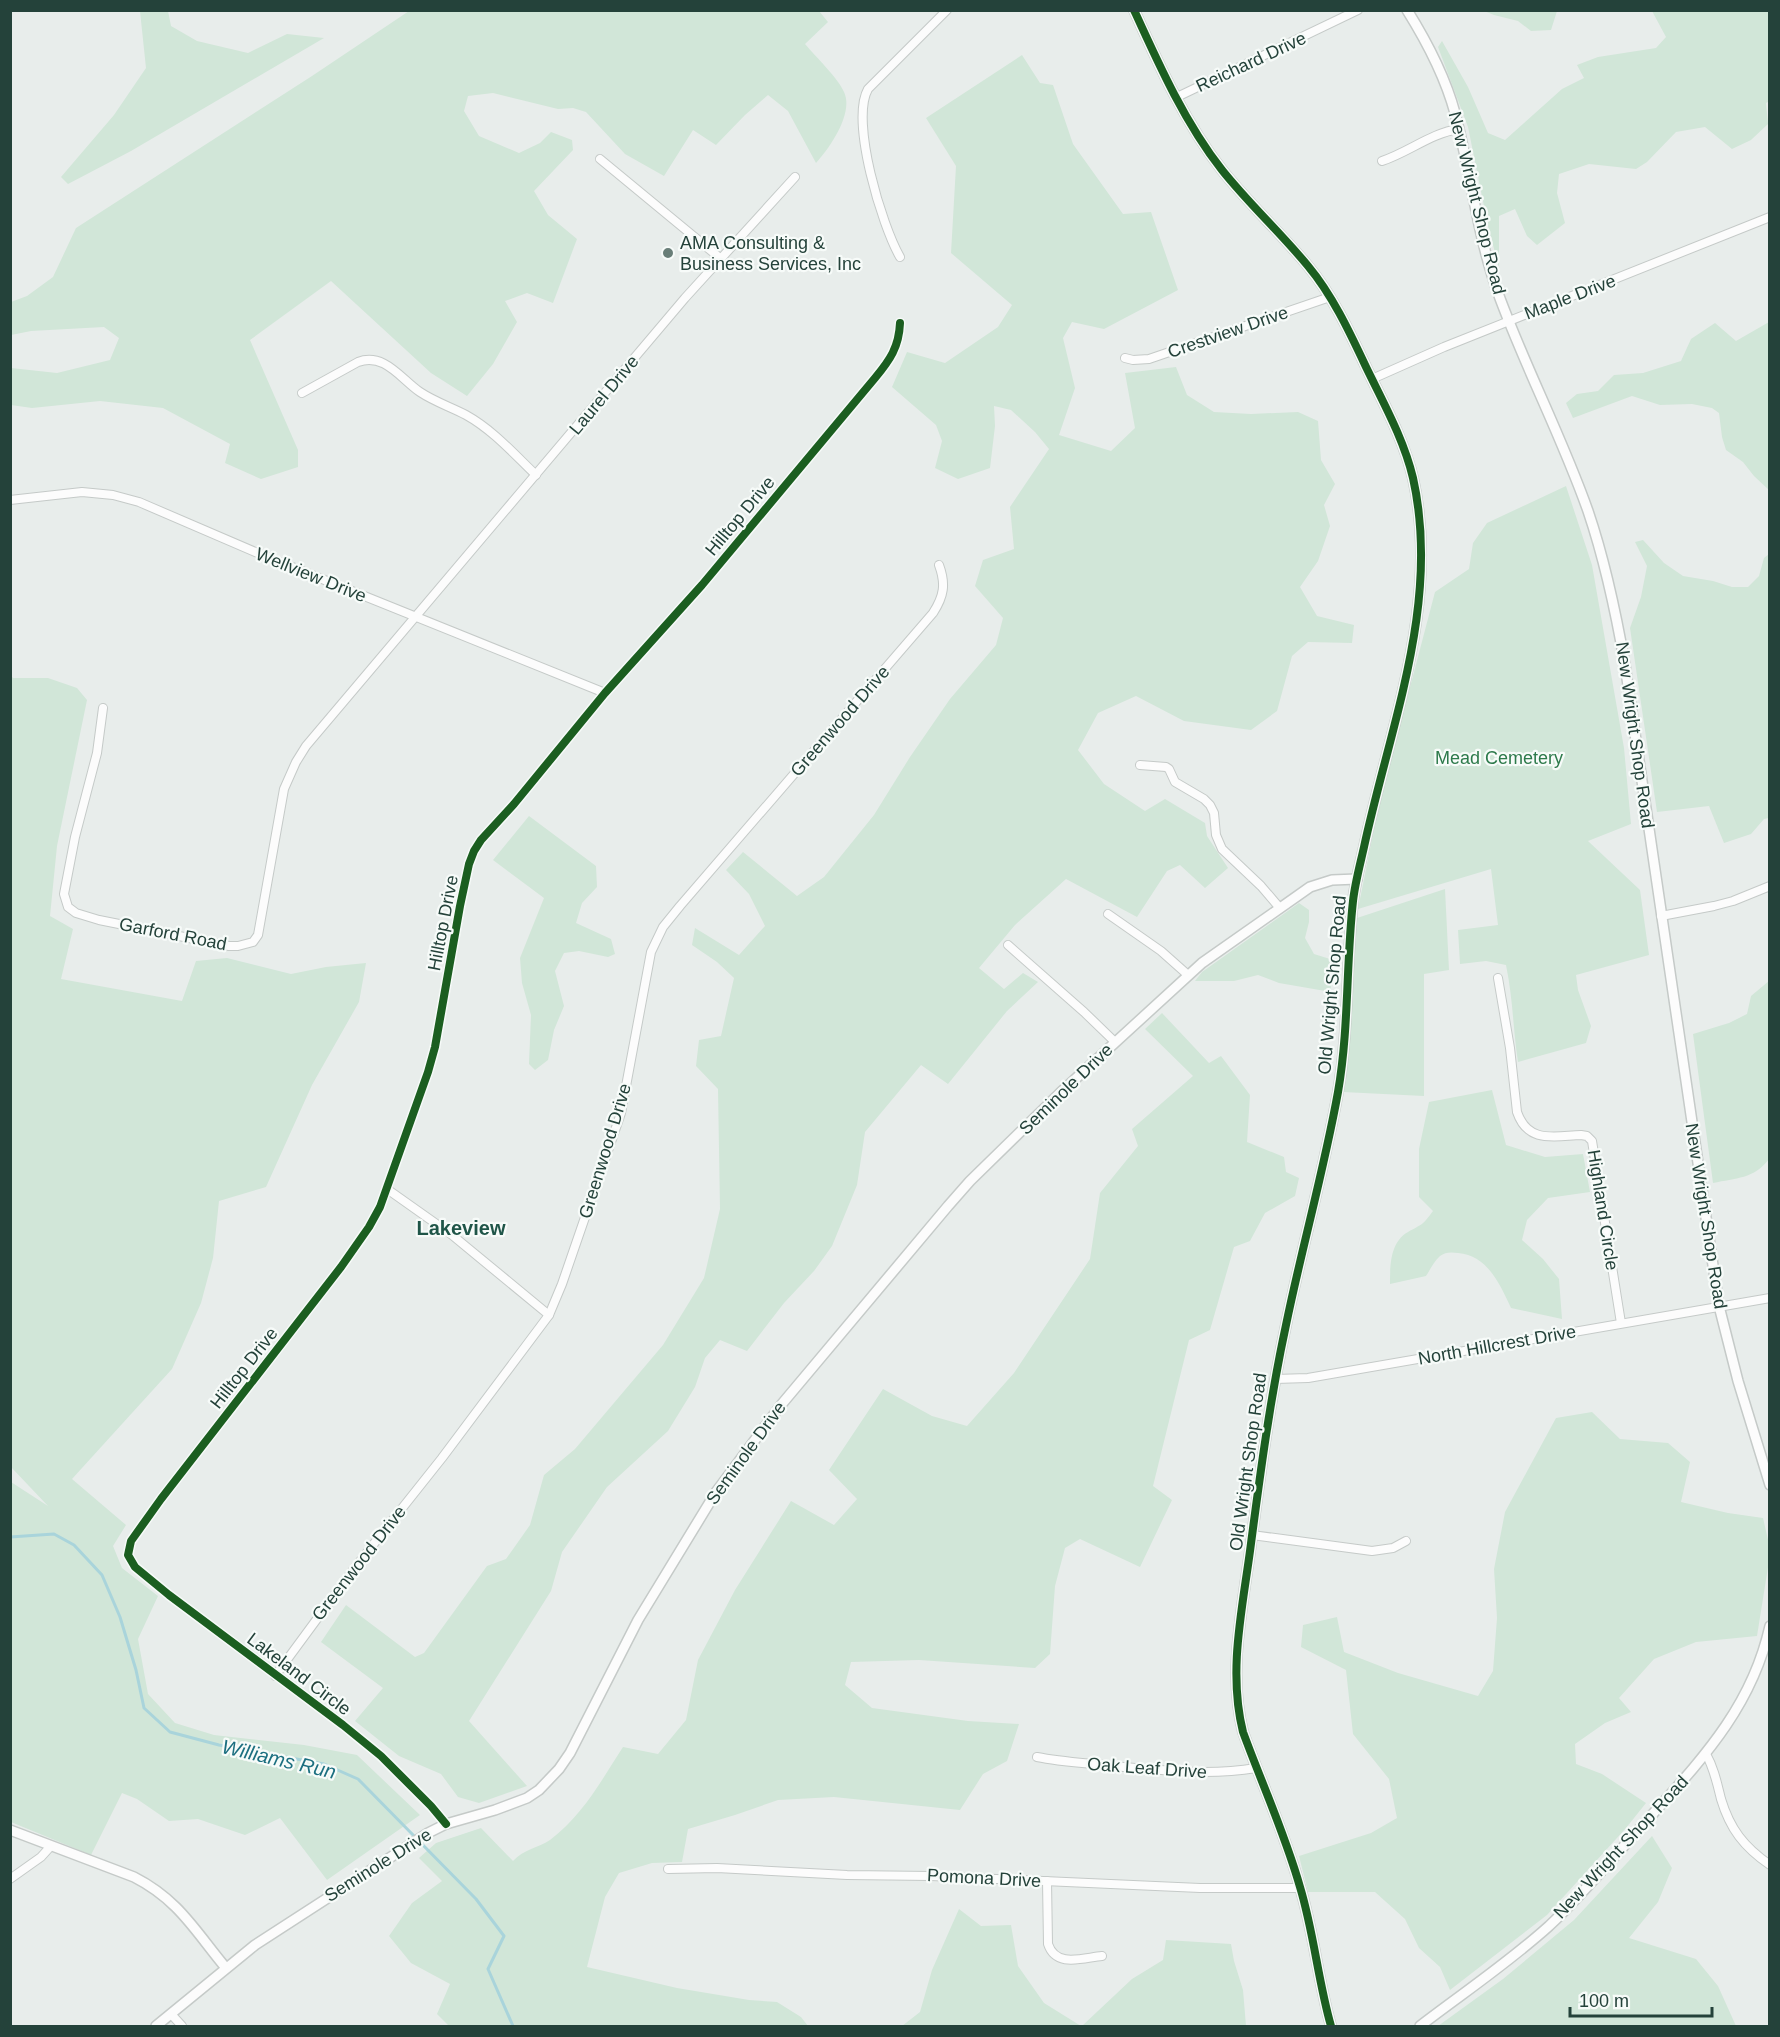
<svg xmlns="http://www.w3.org/2000/svg" width="1780" height="2037" font-family="Arial,sans-serif">
<style>
.green{fill:#d1e6d8}
.lines{fill:none;stroke-linecap:round;stroke-linejoin:round}
.stream{stroke:#a9d4db;stroke-width:3}
.minor-casing{stroke:#c5cac8;stroke-width:10}
.tertiary-casing{stroke:#c5cac8;stroke-width:12}
.minor{stroke:#fcfcfc;stroke-width:8}
.tertiary{stroke:#fcfcfc;stroke-width:9}
.cycleway-casing{stroke:#f7fbf9;stroke-width:11}
.cycleway{stroke:#1b5e20;stroke-width:8}
.poi-dot{fill:#697e78;stroke:#f7fbf9;stroke-width:2}
.labels{text-anchor:middle;stroke-width:4.5;stroke-linejoin:round;paint-order:stroke}
.street-label{font-size:18px;fill:#24423a;stroke:#f7fbf9}
.poi-label{font-size:18px;fill:#24423a;stroke:#f7fbf9;text-anchor:start}
.park-label{font-size:18px;fill:#2d7a4b;stroke:#f7fbf9}
.neighbourhood-label{font-size:20px;font-weight:bold;fill:#1f5548;stroke:#f7fbf9}
.water-label{font-size:20px;font-style:italic;fill:#1c6f80;stroke:#f7fbf9}
</style>
<rect width="100%" height="100%" fill="#e8edeb"/>
<g class="green">
<path d="M 140,11 L 168,11 L 171,26 L 197,41 L 248,53 L 287,34 L 324,38 L 131,151 L 68,184 L 61,177 L 114,115 L 146,68 Z"/>
<path d="M 819,11 L 828,22 L 805,44 C 815,56 839,79 844,92 C 854,113 830,148 816,163 L 788,111 L 768,95 L 745,115 L 716,145 L 693,130 L 664,176 L 625,154 L 586,112 L 573,108 L 558,109 L 493,93 L 468,96 L 464,111 L 479,136 L 519,153 L 540,143 L 551,132 L 572,140 L 573,150 L 534,191 L 548,215 L 577,239 L 553,303 L 527,293 L 505,301 L 517,322 L 493,364 L 467,396 L 431,373 L 331,281 L 250,340 L 298,450 L 298,467 L 261,479 L 225,463 L 230,444 L 163,408 L 100,401 L 32,408 L 11,405 L 11,368 L 57,373 L 110,360 L 119,338 L 104,327 L 31,331 L 11,335 L 11,302 L 27,296 L 53,277 L 76,228 L 312,76 L 409,11 Z"/>
<path d="M 1484,11 L 1557,10 L 1557,11 L 1551,30 L 1531,31 L 1518,21 L 1494,15 Z"/>
<path d="M 1652,11 L 1769,11 L 1770,101 L 1766,103 L 1768,124 L 1751,140 L 1732,149 L 1705,127 L 1676,132 L 1647,162 L 1636,169 L 1589,164 L 1559,174 L 1557,193 L 1565,223 L 1537,245 L 1527,236 L 1515,209 L 1499,216 L 1499,268 L 1488,226 L 1468,127 L 1438,47 L 1442,41 L 1468,87 L 1488,133 L 1505,140 L 1562,89 L 1584,78 L 1577,65 L 1598,57 L 1656,48 L 1666,37 Z"/>
<path d="M 1022,55 L 1040,83 L 1053,85 L 1073,144 L 1123,214 L 1151,212 L 1178,290 L 1104,329 L 1072,322 L 1063,338 L 1075,388 L 1059,435 L 1111,451 L 1135,428 L 1125,373 L 1176,367 L 1187,395 L 1214,412 L 1251,414 L 1298,412 L 1318,421 L 1321,460 L 1335,484 L 1324,505 L 1330,526 L 1318,561 L 1300,587 L 1317,616 L 1354,625 L 1352,643 L 1308,642 L 1292,656 L 1277,711 L 1251,730 L 1184,721 L 1136,696 L 1098,713 L 1078,750 L 1104,784 L 1145,811 L 1165,799 L 1205,823 L 1207,836 L 1228,868 L 1205,888 L 1180,865 L 1167,871 L 1137,917 L 1066,879 L 1015,925 L 979,968 L 1004,989 L 1023,973 L 1038,982 L 1007,1011 L 948,1084 L 921,1065 L 865,1132 L 857,1185 L 832,1246 L 814,1271 L 784,1303 L 747,1351 L 720,1340 L 705,1358 L 695,1387 L 668,1431 L 607,1487 L 562,1552 L 551,1591 L 469,1721 L 527,1786 L 479,1803 L 458,1797 L 441,1774 L 399,1756 L 355,1721 L 383,1688 L 321,1642 L 346,1605 L 415,1657 L 424,1653 L 487,1566 L 506,1559 L 530,1525 L 544,1475 L 575,1449 L 663,1345 L 704,1278 L 720,1209 L 718,1089 L 696,1066 L 699,1040 L 721,1036 L 734,978 L 717,962 L 692,945 L 695,928 L 739,955 L 765,926 L 749,894 L 726,870 L 743,852 L 797,896 L 824,877 L 874,815 L 910,757 L 950,699 L 996,645 L 1003,618 L 975,586 L 983,560 L 1014,549 L 1010,507 L 1049,449 L 1035,432 L 1011,410 L 994,406 L 995,426 L 990,468 L 958,479 L 935,468 L 942,441 L 936,425 L 892,387 L 907,352 L 945,363 L 998,327 L 1012,305 L 951,253 L 956,166 L 926,118 Z"/>
<path d="M 1769,322 L 1769,490 L 1754,476 L 1743,462 L 1726,450 L 1722,437 L 1719,413 L 1712,408 L 1692,404 L 1660,405 L 1632,396 L 1573,418 L 1566,403 L 1577,394 L 1598,391 L 1614,375 L 1643,373 L 1681,361 L 1691,339 L 1715,323 L 1736,341 Z"/>
<path d="M 1566,486 L 1592,565 L 1624,748 L 1631,824 L 1588,841 L 1640,890 L 1649,955 L 1576,975 L 1578,990 L 1591,1026 L 1586,1043 L 1518,1062 C 1513,1030 1513,998 1506,965 L 1486,961 L 1460,964 L 1458,930 L 1498,925 L 1491,869 L 1358,909 L 1378,809 L 1435,592 L 1469,569 L 1473,543 L 1487,523 Z"/>
<path d="M 1643,540 L 1664,563 L 1683,576 L 1713,581 L 1732,587 L 1748,587 L 1759,576 L 1764,558 L 1769,554 L 1769,818 L 1764,819 L 1751,834 L 1724,843 L 1709,806 L 1657,812 L 1630,628 L 1641,597 L 1647,566 L 1635,542 Z"/>
<path d="M 11,676 L 13,678 L 48,678 L 77,688 L 87,700 L 57,846 L 50,916 L 73,929 L 61,979 L 182,1001 L 196,961 L 227,958 L 291,974 L 326,967 L 366,963 L 359,1002 L 312,1085 L 266,1187 L 219,1201 L 213,1258 L 201,1303 L 172,1369 L 72,1479 L 126,1525 L 113,1546 L 122,1568 L 158,1596 L 138,1639 L 148,1694 L 175,1723 L 214,1735 L 304,1745 L 357,1755 L 420,1815 L 327,1880 L 280,1818 L 245,1835 L 198,1819 L 169,1821 L 137,1799 L 122,1793 L 91,1855 L 11,1822 L 11,1482 L 48,1506 L 10,1466 Z"/>
<path d="M 529,816 L 596,866 L 597,887 L 582,903 L 576,923 L 611,939 L 615,954 L 608,957 L 579,951 L 564,953 L 555,971 L 564,1006 L 554,1030 L 548,1060 L 535,1070 L 529,1064 L 531,1015 L 522,983 L 520,958 L 544,898 L 493,860 Z"/>
<path d="M 1445,889 L 1449,970 L 1424,974 L 1424,1096 L 1343,1092 L 1354,919 Z"/>
<path d="M 1299,903 L 1309,910 L 1309,922 L 1305,938 L 1314,954 L 1330,959 L 1331,992 L 1279,983 L 1258,975 L 1234,981 L 1195,981 L 1202,972 Z"/>
<path d="M 1769,981 L 1769,1159 C 1754,1179 1736,1178 1713,1183 L 1693,1034 L 1729,1023 L 1747,1014 L 1751,996 Z"/>
<path d="M 1162,1013 L 1209,1063 L 1221,1056 L 1250,1095 L 1247,1142 L 1284,1157 L 1286,1172 L 1299,1178 L 1295,1196 L 1265,1213 L 1250,1241 L 1234,1247 L 1210,1330 L 1189,1340 L 1153,1486 L 1172,1500 L 1140,1567 L 1080,1539 L 1065,1548 L 1055,1586 L 1050,1654 L 1035,1668 L 919,1660 L 851,1662 L 845,1685 L 872,1708 L 968,1721 L 1019,1724 L 1007,1761 L 983,1774 L 960,1810 L 834,1797 L 778,1800 L 735,1815 L 688,1829 L 682,1862 L 652,1863 L 619,1873 L 605,1897 L 587,1967 L 677,1988 L 749,2000 L 777,2002 L 801,2017 L 808,2026 L 449,2026 L 437,2014 L 450,1984 L 411,1963 L 389,1936 L 412,1903 L 442,1881 L 419,1858 L 436,1843 L 481,1828 L 513,1861 C 524,1849 538,1848 550,1840 C 583,1815 601,1781 623,1747 L 658,1754 L 686,1720 L 698,1660 L 735,1590 L 791,1501 L 834,1525 L 857,1499 L 829,1470 L 883,1389 L 932,1416 L 967,1426 L 1014,1373 L 1090,1259 L 1100,1193 L 1138,1146 L 1132,1129 L 1193,1076 L 1145,1029 Z"/>
<path d="M 1492,1090 L 1506,1145 L 1545,1157 L 1583,1154 L 1590,1192 L 1548,1198 L 1527,1220 L 1522,1240 L 1543,1259 L 1559,1279 L 1562,1319 L 1511,1308 C 1500,1284 1487,1255 1458,1253 C 1451,1252 1445,1252 1440,1256 C 1434,1261 1430,1270 1426,1276 L 1390,1284 C 1390,1266 1390,1242 1408,1232 C 1422,1224 1422,1226 1433,1211 L 1419,1197 L 1419,1149 L 1429,1102 Z"/>
<path d="M 1592,1412 L 1620,1439 L 1668,1443 L 1690,1462 L 1681,1502 L 1728,1513 L 1763,1518 L 1769,1544 L 1769,1561 L 1757,1636 L 1696,1642 L 1654,1659 L 1619,1698 L 1631,1712 L 1605,1723 L 1575,1744 L 1576,1764 L 1602,1774 L 1646,1803 L 1626,1828 L 1547,1915 L 1450,1990 L 1440,1967 L 1419,1948 L 1405,1919 L 1375,1892 L 1308,1892 L 1299,1856 L 1371,1833 L 1397,1818 L 1389,1779 L 1353,1734 L 1346,1670 L 1301,1647 L 1303,1625 L 1337,1617 L 1344,1652 L 1398,1673 L 1478,1696 L 1493,1671 L 1497,1618 L 1494,1569 L 1505,1512 L 1556,1418 Z"/>
<path d="M 1652,1836 L 1672,1868 L 1658,1902 L 1629,1938 L 1696,1959 L 1718,1986 L 1736,2026 L 1438,2026 L 1503,1979 L 1574,1920 Z"/>
<path d="M 959,1909 L 981,1926 L 1011,1925 L 1018,1966 L 1044,2003 L 1081,2026 L 902,2026 L 920,2012 L 932,1970 Z"/>
<path d="M 1166,1940 L 1231,1944 L 1234,1961 L 1243,1990 L 1246,2026 L 1082,2026 L 1132,1979 L 1163,1960 Z"/>
</g>
<g class="lines">
<path class="stream" d="M 10,1537 L 54,1534 L 74,1545 L 102,1575 L 120,1617 L 136,1670 L 144,1708 L 170,1732 L 219,1745 L 324,1764 L 358,1779 L 476,1899 L 504,1936 L 488,1969 L 513,2026"/>
<g class="minor-casing">
<g id="minor">
<path d="M 1177,97 L 1358,10"/>
<path d="M 600,159 L 720,258"/>
<path d="M 1382,161 C 1409,152 1431,133 1459,129"/>
<path d="M 900,257 C 882,226 850,121 868,89 L 947,10"/>
<path d="M 1125,358 L 1133,360 L 1149,359 L 1330,297"/>
<path d="M 1372,379 L 1444,347 L 1770,217"/>
<path d="M 302,393 L 358,362 C 384,352 401,379 420,392 C 435,402 451,407 466,415 C 493,430 514,454 536,475"/>
<path d="M 10,500 L 82,492 L 113,495 L 139,502 L 260,554 L 605,693"/>
<path d="M 103,708 L 97,753 L 75,837 L 64,894 L 68,907 L 76,913 L 99,920 L 229,946 L 238,946 L 253,942 L 258,935 L 284,789 L 296,762 L 306,746 L 685,298 L 795,177"/>
<path d="M 1140,765 L 1166,767 L 1169,769 L 1175,782 L 1204,799 L 1210,805 L 1214,813 L 1216,835 L 1222,849 L 1261,886 L 1279,907"/>
<path d="M 1108,914 L 1161,951 L 1188,975"/>
<path d="M 1661,916 L 1714,906 L 1733,901 L 1770,886"/>
<path d="M 1008,945 L 1084,1012 L 1115,1042"/>
<path d="M 1498,978 L 1510,1048 L 1517,1112 C 1528,1144 1554,1136 1581,1135 L 1587,1136 L 1592,1141 L 1621,1323"/>
<path d="M 387,1189 L 452,1235 L 549,1315"/>
<path d="M 1275,1379 L 1308,1378 L 1770,1298"/>
<path d="M 1252,1535 L 1372,1551 L 1393,1548 L 1406,1541"/>
<path d="M 275,1676 L 353,1570 L 442,1458 L 549,1315 L 562,1284 L 621,1113 L 651,952 L 663,927 L 680,906 L 933,613 C 944,596 946,584 939,565"/>
<path d="M 1706,1754 C 1714,1768 1717,1783 1721,1799 C 1730,1829 1744,1847 1770,1865"/>
<path d="M 1037,1757 C 1062,1762 1086,1763 1112,1766 C 1160,1770 1208,1776 1256,1768"/>
<path d="M 446,1824 L 431,1806 L 381,1756 L 343,1725 L 169,1595 L 135,1567 L 128,1555 L 131,1541 L 161,1499 L 341,1267 L 369,1227 L 380,1207 L 428,1072 L 435,1047 L 460,906 L 469,864 L 474,851 L 481,840 L 514,804 L 605,693 L 702,585 L 875,378 C 890,360 899,347 900,323"/>
<path d="M 668,1869 L 717,1868 L 847,1875 L 931,1876 L 1200,1888 L 1301,1888"/>
<path d="M 10,1879 L 41,1857 L 50,1847"/>
<path d="M 1047,1881 L 1048,1944 C 1056,1968 1082,1958 1102,1956"/>
<path d="M 171,2014 L 182,2026"/>
</g>
</g>
<g class="tertiary-casing">
<g id="tertiary">
<path d="M 1134,10 C 1159,65 1185,123 1222,170 C 1249,204 1281,233 1308,266 C 1333,296 1350,333 1367,369 C 1384,404 1404,440 1413,478 C 1441,603 1390,726 1364,847 C 1360,865 1355,883 1353,901 C 1346,964 1349,1029 1338,1092 C 1324,1170 1302,1247 1286,1325 C 1270,1399 1260,1475 1250,1551 C 1242,1611 1228,1672 1243,1732 C 1262,1784 1285,1834 1300,1887 C 1314,1933 1318,1981 1331,2026"/>
<path d="M 1407,10 C 1427,42 1445,76 1455,113 C 1471,173 1477,235 1498,293 C 1525,367 1562,437 1588,511 C 1605,561 1616,613 1625,665 L 1719,1306 L 1738,1381 L 1770,1485"/>
<path d="M 10,1830 L 134,1877 C 179,1900 195,1931 226,1968"/>
<path d="M 156,2026 L 255,1945 L 428,1833 L 446,1824 L 495,1810 L 527,1798 L 539,1790 L 559,1769 L 570,1753 L 638,1620 L 716,1492 L 781,1405 L 948,1206 L 970,1181 L 1060,1093 L 1202,963 L 1310,887 L 1332,880 L 1357,879"/>
<path d="M 1420,2026 C 1463,1993 1508,1963 1549,1926 C 1585,1892 1617,1853 1651,1816 C 1704,1757 1752,1706 1770,1626"/>
</g>
</g>
<use href="#minor" class="minor"/>
<use href="#tertiary" class="tertiary"/>
<g class="cycleway-casing">
<g id="cycleway">
<path d="M 1134,10 C 1159,65 1185,123 1222,170 C 1249,204 1281,233 1308,266 C 1333,296 1350,333 1367,369 C 1384,404 1404,440 1413,478 C 1441,603 1390,726 1364,847 C 1360,865 1355,883 1353,901 C 1346,964 1349,1029 1338,1092 C 1324,1170 1302,1247 1286,1325 C 1270,1399 1260,1475 1250,1551 C 1242,1611 1228,1672 1243,1732 C 1262,1784 1285,1834 1300,1887 C 1314,1933 1318,1981 1331,2026"/>
<path d="M 446,1824 L 431,1806 L 381,1756 L 343,1725 L 169,1595 L 135,1567 L 128,1555 L 131,1541 L 161,1499 L 341,1267 L 369,1227 L 380,1207 L 428,1072 L 435,1047 L 460,906 L 469,864 L 474,851 L 481,840 L 514,804 L 605,693 L 702,585 L 875,378 C 890,360 899,347 900,323"/>
</g>
</g>
<use href="#cycleway" class="cycleway"/>
</g>
<circle class="poi-dot" cx="668" cy="253" r="6"/>
<g class="labels">
<g class="street-label">
<text transform="translate(1251 62) rotate(-25)" y="6">Reichard Drive</text>
<text transform="translate(1477 203) rotate(76)" y="6">New Wright Shop Road</text>
<text transform="translate(1570 297) rotate(-21)" y="6">Maple Drive</text>
<text transform="translate(1228 332) rotate(-19)" y="6">Crestview Drive</text>
<text transform="translate(604 395) rotate(-50)" y="6">Laurel Drive</text>
<text transform="translate(740 516) rotate(-50)" y="6">Hilltop Drive</text>
<text transform="translate(311 575) rotate(22)" y="6">Wellview Drive</text>
<text transform="translate(840 721) rotate(-49)" y="6">Greenwood Drive</text>
<text transform="translate(1635 735) rotate(82)" y="6">New Wright Shop Road</text>
<text transform="translate(443 923) rotate(-79)" y="6">Hilltop Drive</text>
<text transform="translate(173 934) rotate(11)" y="6">Garford Road</text>
<text transform="translate(1332 985) rotate(-85)" y="6">Old Wright Shop Road</text>
<text transform="translate(1066 1089) rotate(-44)" y="6">Seminole Drive</text>
<text transform="translate(605 1151) rotate(-73)" y="6">Greenwood Drive</text>
<text transform="translate(1603 1210) rotate(81)" y="6">Highland Circle</text>
<text transform="translate(1706 1216) rotate(81)" y="6">New Wright Shop Road</text>
<text transform="translate(1497 1345) rotate(-10)" y="6">North Hillcrest Drive</text>
<text transform="translate(244 1368) rotate(-52)" y="6">Hilltop Drive</text>
<text transform="translate(746 1453) rotate(-54)" y="6">Seminole Drive</text>
<text transform="translate(1248 1462) rotate(-82)" y="6">Old Wright Shop Road</text>
<text transform="translate(359 1563) rotate(-52)" y="6">Greenwood Drive</text>
<text transform="translate(299 1674) rotate(37)" y="6">Lakeland Circle</text>
<text transform="translate(1147 1768) rotate(4)" y="6">Oak Leaf Drive</text>
<text transform="translate(1621 1847) rotate(-47)" y="6">New Wright Shop Road</text>
<text transform="translate(378 1865) rotate(-32)" y="6">Seminole Drive</text>
<text transform="translate(984 1878) rotate(3)" y="6">Pomona Drive</text>
</g>
<g class="poi-label">
<text x="680" y="249">AMA Consulting &amp;<tspan x="680" dy="21">Business Services, Inc</tspan></text>
</g>
<g class="park-label">
<text x="1499" y="764">Mead Cemetery</text>
</g>
<g class="neighbourhood-label">
<text x="461" y="1235">Lakeview</text>
</g>
<g class="water-label">
<text transform="translate(279 1759) rotate(13)" y="7">Williams Run</text>
</g>
</g>
<rect width="1780" height="2037" fill="none" stroke="#24423a" stroke-width="24"/>
<path d="M1570 2007v9h142v-9" fill="none" stroke="#24423a" stroke-width="3"/>
<text x="1579" y="2007" font-size="18" fill="#24423a" stroke="#f7fbf9" stroke-width="4.5" paint-order="stroke">100 m</text>
</svg>
